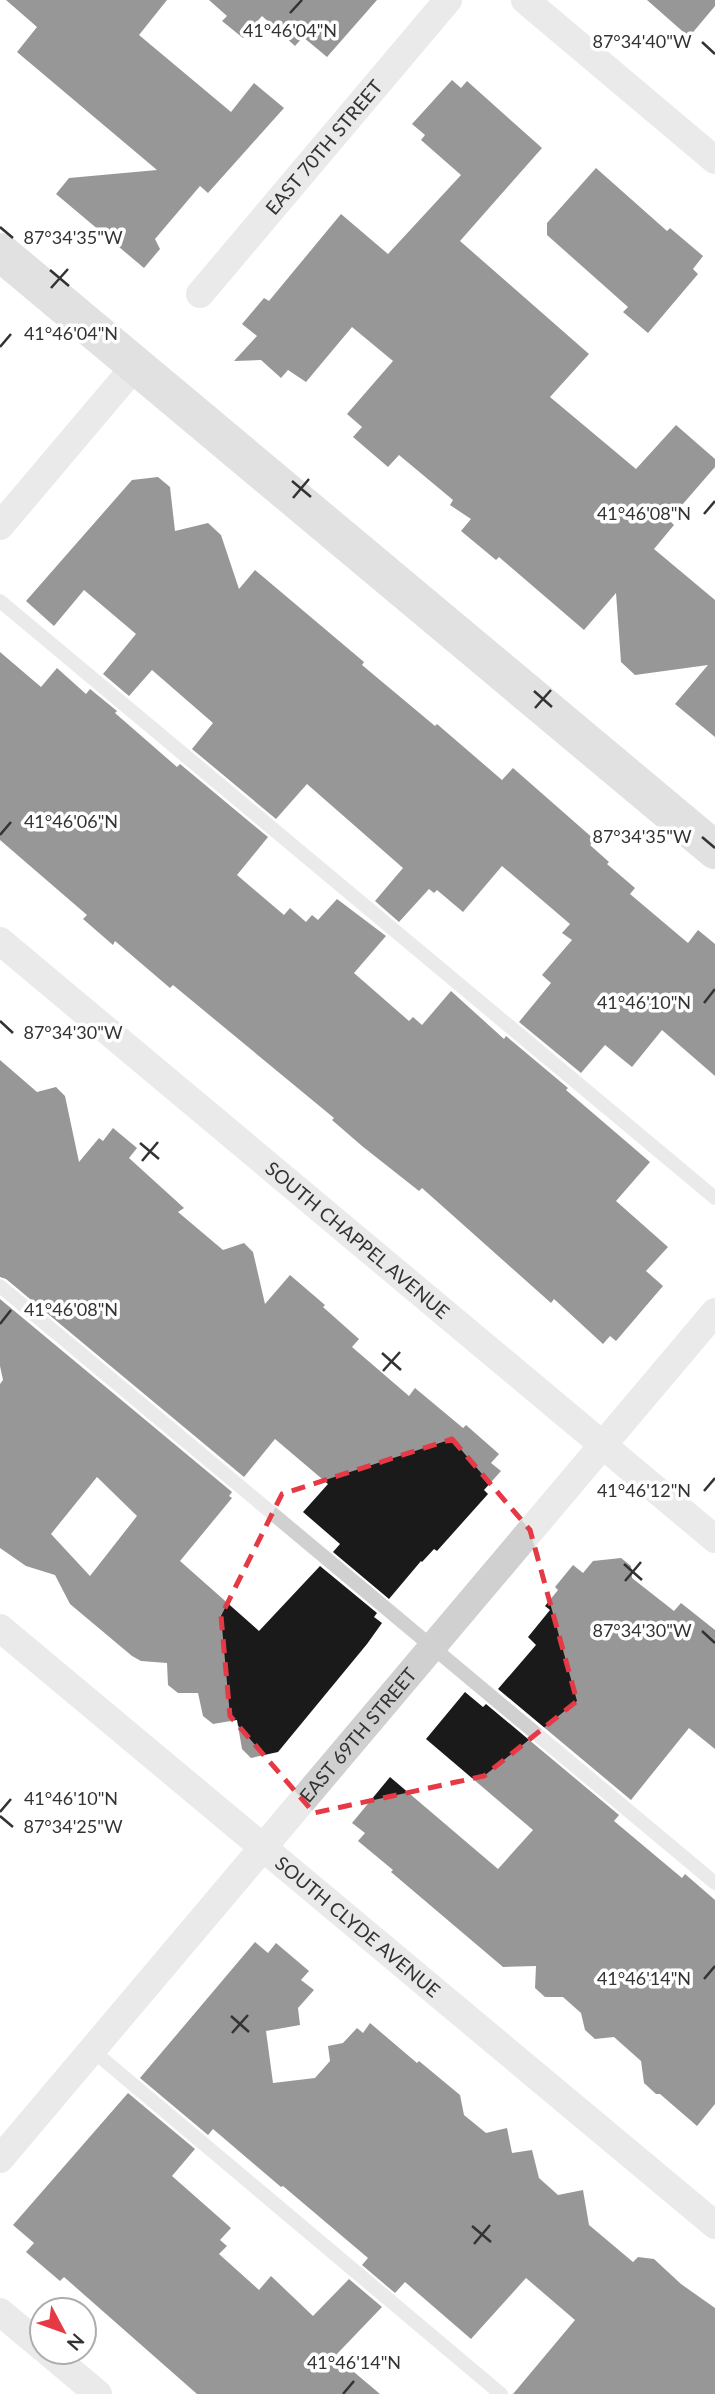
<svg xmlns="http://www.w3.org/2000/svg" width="715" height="2394" font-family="Lato,sans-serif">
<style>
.building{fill:#1a1a1a;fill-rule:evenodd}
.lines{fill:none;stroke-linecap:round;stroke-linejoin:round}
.lane{stroke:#d0d0d0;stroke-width:14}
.street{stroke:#d0d0d0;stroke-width:28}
.secondary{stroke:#bdbdbd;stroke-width:38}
.marked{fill:none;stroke:#e63946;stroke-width:5;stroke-dasharray:14 9;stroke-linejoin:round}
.ticks{fill:none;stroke:#333;stroke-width:2.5}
.labels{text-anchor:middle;stroke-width:7;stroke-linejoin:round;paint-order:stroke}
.street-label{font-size:19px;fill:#333;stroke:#fff}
.ticks-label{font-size:18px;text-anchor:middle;fill:#333;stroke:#fff;stroke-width:7;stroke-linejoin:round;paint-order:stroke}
</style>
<rect width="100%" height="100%" fill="#fff"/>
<g class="building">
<path d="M 6,0 L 167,0 L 139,35 L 231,112 L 254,83 L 284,108 L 208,193 L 200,186 L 155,239 L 160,249 L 144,268 L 56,194 L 69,178 L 157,170 L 17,52 L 37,27 Z"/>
<path d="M 209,0 L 377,0 L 327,57 L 303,37 L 295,46 L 262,16 L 243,38 L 222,21 L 227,16 Z"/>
<path d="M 647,0 L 715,0 L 715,6 L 689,37 Z"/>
<path d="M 452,80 L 461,88 L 467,81 L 542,148 L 460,241 L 589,354 L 550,397 L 636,469 L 676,425 L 715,459 L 715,467 L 669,520 L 674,525 L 654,549 L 715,600 L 715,737 L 675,704 L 708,665 L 635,675 L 621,662 L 616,593 L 584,630 L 499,557 L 496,560 L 461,531 L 471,519 L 450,505 L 453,500 L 399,455 L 388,467 L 353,437 L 362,427 L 347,414 L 393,361 L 352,327 L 306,382 L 288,370 L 281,378 L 261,360 L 234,361 L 257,336 L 242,324 L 264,298 L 269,301 L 341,214 L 388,254 L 461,175 L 421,140 L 425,135 L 412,124 Z"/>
<path d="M 596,168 L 667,231 L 670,228 L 703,256 L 693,269 L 698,274 L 648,333 L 623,312 L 628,307 L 547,235 L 547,223 Z"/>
<path d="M 158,477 L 170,487 L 175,531 L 208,523 L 221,535 L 239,589 L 255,570 L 364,662 L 362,665 L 435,726 L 437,724 L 502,780 L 513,768 L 595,840 L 590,845 L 609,862 L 607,864 L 635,888 L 630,894 L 688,943 L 698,930 L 715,944 L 715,1076 L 662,1030 L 632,1067 L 605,1045 L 581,1073 L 519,1022 L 551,983 L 542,975 L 572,940 L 562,933 L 570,924 L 502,866 L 463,912 L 437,890 L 434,893 L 429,889 L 399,922 L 375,901 L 403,868 L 307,784 L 276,819 L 192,749 L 213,723 L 152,670 L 129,696 L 103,674 L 136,634 L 84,590 L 54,626 L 26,601 L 132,480 Z"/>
<path d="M 0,652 L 41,687 L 57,668 L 86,694 L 90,689 L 117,711 L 115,713 L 177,767 L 180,764 L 263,833 L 268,837 L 237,875 L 284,915 L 290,908 L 306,922 L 312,915 L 318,920 L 337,899 L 386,936 L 354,973 L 409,1021 L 413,1017 L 422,1025 L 451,991 L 504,1039 L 506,1036 L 568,1088 L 566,1090 L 650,1162 L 616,1201 L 668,1247 L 646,1271 L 663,1286 L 616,1341 L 610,1336 L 603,1344 L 554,1299 L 551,1303 L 422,1188 L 419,1191 L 362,1146 L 332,1120 L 334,1118 L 173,985 L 170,988 L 115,941 L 113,945 L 83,919 L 87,915 L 0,840 Z"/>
<path d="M 0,1060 L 37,1092 L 56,1087 L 65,1096 L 79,1162 L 99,1138 L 103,1141 L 113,1128 L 137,1148 L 129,1158 L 184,1208 L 178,1212 L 223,1250 L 244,1243 L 253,1252 L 265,1304 L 290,1275 L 325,1305 L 323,1307 L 359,1339 L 352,1347 L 409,1396 L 415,1388 L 463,1428 L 466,1425 L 499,1454 L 491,1463 L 501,1471 L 484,1490 L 488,1494 L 437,1551 L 434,1549 L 422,1562 L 421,1561 L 389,1599 L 333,1552 L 340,1544 L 303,1512 L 328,1484 L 275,1439 L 244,1477 L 6,1279 L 0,1277 Z"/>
<path d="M 0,1299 L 232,1492 L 229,1496 L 232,1498 L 180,1561 L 259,1631 L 320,1566 L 377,1613 L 374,1617 L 382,1623 L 367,1644 L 278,1752 L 251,1758 L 242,1749 L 237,1720 L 213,1724 L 203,1716 L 198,1693 L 178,1693 L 168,1685 L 167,1663 L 141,1661 L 132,1656 L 70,1604 L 55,1575 L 26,1566 L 0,1548 L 0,1384 L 3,1380 L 0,1366 ZM 97,1477 L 137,1516 L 90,1576 L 51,1534 Z"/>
<path d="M 621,1558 L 631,1566 L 632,1578 L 674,1611 L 681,1603 L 715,1630 L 715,1749 L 689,1728 L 631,1800 L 498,1689 L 536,1645 L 528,1637 L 550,1610 L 545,1606 L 558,1590 L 555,1587 L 573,1565 L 583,1573 L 593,1561 Z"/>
<path d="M 465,1692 L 483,1707 L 486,1704 L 619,1815 L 614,1821 L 682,1878 L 685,1874 L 715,1900 L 715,2104 L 697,2126 L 660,2094 L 656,2094 L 644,2083 L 641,2061 L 614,2037 L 595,2039 L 585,2030 L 581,2013 L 563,1997 L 545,1997 L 535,1988 L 536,1966 L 503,1967 L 391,1872 L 393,1870 L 358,1841 L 365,1833 L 352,1823 L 390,1777 L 498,1869 L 533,1830 L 426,1739 Z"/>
<path d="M 255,1942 L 268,1953 L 276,1943 L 309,1971 L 301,1980 L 314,1990 L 298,2008 L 300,2025 L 266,2031 L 273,2083 L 315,2078 L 330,2061 L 328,2046 L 343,2043 L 357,2028 L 363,2033 L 370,2023 L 417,2063 L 419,2061 L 460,2095 L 464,2115 L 486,2133 L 507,2128 L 512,2153 L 532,2150 L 539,2178 L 558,2195 L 583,2190 L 589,2225 L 633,2262 L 638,2257 L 654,2259 L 681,2284 L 715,2308 L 715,2394 L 513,2394 L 575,2320 L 526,2278 L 471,2339 L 405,2282 L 395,2293 L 362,2265 L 368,2258 L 283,2186 L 281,2187 L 213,2129 L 208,2135 L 140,2078 Z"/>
<path d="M 128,2093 L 195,2149 L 172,2176 L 231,2228 L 220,2240 L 227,2246 L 219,2254 L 259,2290 L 271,2276 L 313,2316 L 349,2279 L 382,2307 L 335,2356 L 380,2394 L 197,2394 L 64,2277 L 60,2281 L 26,2252 L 34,2243 L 13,2225 Z"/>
</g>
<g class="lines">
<g class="lane">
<path d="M 0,601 L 715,1198"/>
<path d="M 0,1286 L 715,1883"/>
<path d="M 92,2050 L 501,2394"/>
</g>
<g class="street">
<path d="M 525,0 L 715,160"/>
<path id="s1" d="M 200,294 L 448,0"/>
<path d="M 0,526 L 136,365"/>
<path id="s2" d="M 0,941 L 715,1539"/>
<path id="s3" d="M 0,1628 L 715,2225"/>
<path id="s4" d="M 0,2159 L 715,1312"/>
<path d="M 0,2312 L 42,2347"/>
<path d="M 48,2352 L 98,2394"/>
</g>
<path class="secondary" d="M 0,252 L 715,850"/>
</g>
<path d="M0 0H715V2394H0ZM 452,1439 L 530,1530 L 577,1701 L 484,1776 L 314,1813 L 230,1716 L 221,1616 L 282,1494 Z" fill="#fff" fill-opacity=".55" fill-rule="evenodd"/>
<path class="marked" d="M 452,1439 L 530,1530 L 577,1701 L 484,1776 L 314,1813 L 230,1716 L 221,1616 L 282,1494 Z"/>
<path class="ticks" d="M 290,13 L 302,0M 702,42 L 715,54M 0,227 L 13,238M 50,270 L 69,286M 51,288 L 68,269M 0,347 L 11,334M 292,481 L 311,497M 293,498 L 309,479M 704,514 L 715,501M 534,691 L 552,707M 535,708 L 551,690M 0,835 L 11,822M 702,837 L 715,848M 704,1003 L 715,989M 0,1021 L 13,1033M 140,1143 L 159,1159M 142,1161 L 158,1142M 0,1324 L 11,1310M 382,1353 L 401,1370M 383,1371 L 400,1352M 704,1491 L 715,1478M 624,1564 L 642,1580M 625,1581 L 641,1562M 702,1631 L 715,1643M 0,1812 L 11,1799M 0,1816 L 13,1827M 704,1979 L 715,1966M 231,2016 L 249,2032M 232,2033 L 248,2015M 472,2226 L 491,2242M 474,2244 L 490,2225M 343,2394 L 354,2381"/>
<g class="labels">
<g class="street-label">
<text dy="7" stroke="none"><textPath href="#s1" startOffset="192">EAST 70TH STREET</textPath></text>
<text dy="7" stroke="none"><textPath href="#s2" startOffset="466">SOUTH CHAPPEL AVENUE</textPath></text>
<text dy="7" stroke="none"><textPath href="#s4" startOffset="555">EAST 69TH STREET</textPath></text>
<text dy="7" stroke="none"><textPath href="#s3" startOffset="466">SOUTH CLYDE AVENUE</textPath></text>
</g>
</g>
<g class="ticks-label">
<text x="290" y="37">41°46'04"N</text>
<text x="642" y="48">87°34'40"W</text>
<text x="73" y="244">87°34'35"W</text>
<text x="71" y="340">41°46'04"N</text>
<text x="644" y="520">41°46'08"N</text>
<text x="71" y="828">41°46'06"N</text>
<text x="642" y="843">87°34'35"W</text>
<text x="644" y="1009">41°46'10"N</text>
<text x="73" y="1039">87°34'30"W</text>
<text x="71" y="1316">41°46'08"N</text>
<text x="644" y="1497">41°46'12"N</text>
<text x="642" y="1637">87°34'30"W</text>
<text x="71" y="1805">41°46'10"N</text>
<text x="73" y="1833">87°34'25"W</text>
<text x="644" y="1985">41°46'14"N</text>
<text x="354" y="2369">41°46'14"N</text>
</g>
<g transform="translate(63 2331) rotate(131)"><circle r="33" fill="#ffffff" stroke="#adadad" stroke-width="2"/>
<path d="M0-5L12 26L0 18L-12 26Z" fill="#e63946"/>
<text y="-10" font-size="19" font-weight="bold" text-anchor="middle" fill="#333333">N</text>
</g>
</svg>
